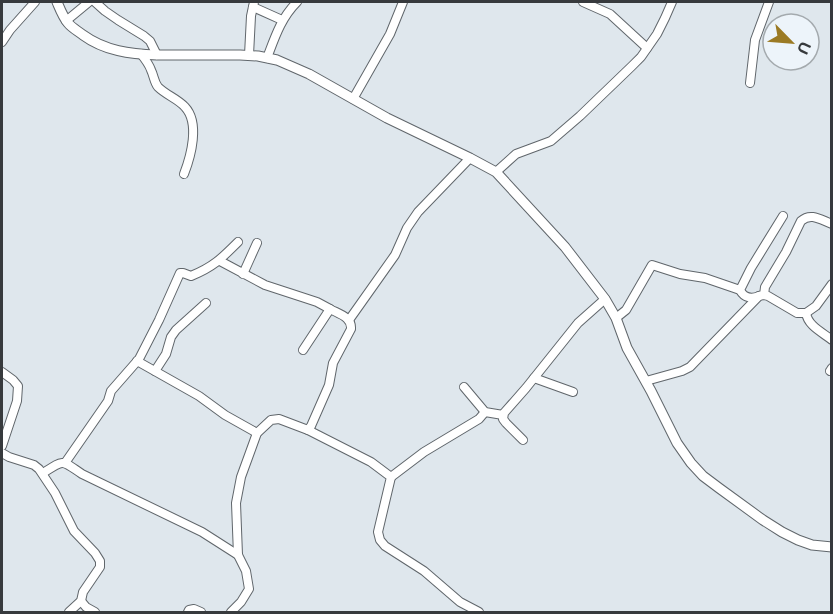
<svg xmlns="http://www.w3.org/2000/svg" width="833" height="614" font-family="Arial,sans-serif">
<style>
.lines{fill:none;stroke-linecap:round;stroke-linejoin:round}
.minor-casing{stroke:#60666b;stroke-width:10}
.tertiary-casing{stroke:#60666b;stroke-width:11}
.minor{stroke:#fff;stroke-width:8}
.tertiary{stroke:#fff;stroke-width:9}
</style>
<rect width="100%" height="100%" fill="#dfe7ed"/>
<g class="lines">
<g class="minor-casing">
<g id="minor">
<path d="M 95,2 L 105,11 L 118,20 L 144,36 L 150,41 L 157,55"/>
<path d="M 583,2 L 610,14 L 647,48"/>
<path d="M 253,7 L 282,20"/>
<path d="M 66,21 L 89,2"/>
<path d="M 2,42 L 10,30 L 35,2"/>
<path d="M 141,54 C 145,59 149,64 151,70 C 154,76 154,82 158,87 C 166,95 178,99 185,107 C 200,123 191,156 184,174"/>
<path d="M 249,55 L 251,16 L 254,2"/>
<path d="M 267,58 C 275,37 281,18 297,2"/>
<path d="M 750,83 L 755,40 L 769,2"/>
<path d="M 353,99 L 390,34 L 403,2"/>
<path d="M 496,172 L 516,154 L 551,141 L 580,116 L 632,66 L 641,57 L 657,34 L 665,18 L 672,2"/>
<path d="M 220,261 L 265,285 L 317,302 L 330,309 L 303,350"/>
<path d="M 243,274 L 257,243"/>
<path d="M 764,295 L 765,287 L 786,252 L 801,221 C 811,212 821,220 832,224"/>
<path d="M 759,296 C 752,299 744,298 740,290 L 751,268 L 783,216"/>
<path d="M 806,313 C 808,326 822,332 832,340"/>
<path d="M 616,318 L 626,310 L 652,265 L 680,274 L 705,278 L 740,290"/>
<path d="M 349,320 L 395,255 L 407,228 L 418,212 L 470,158"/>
<path d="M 137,361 L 199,396 L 225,415 L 257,433"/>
<path d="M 155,371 L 166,354 L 171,337 L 176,330 L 206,303"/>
<path d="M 830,371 L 832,368"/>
<path d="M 2,372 L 13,380 L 18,386 L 17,401 L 2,446"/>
<path d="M 534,378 L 573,392"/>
<path d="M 646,381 L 682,371 L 690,367 L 759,296 L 764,295 L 768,296 L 797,313 L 806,313 L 816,306 L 832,284"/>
<path d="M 464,387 L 485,412 L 503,415"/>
<path d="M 308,430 L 371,462 L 391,477 L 378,532 L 380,540 L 385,546 L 424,571 L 460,602 L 479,612"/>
<path d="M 523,440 L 506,423 L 503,419 L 504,413 L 526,388 L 578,323 L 605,299"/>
<path d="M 2,453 L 9,457 L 34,465 L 39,469 L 55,493 L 74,531 L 95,553 L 100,561 L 100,567 L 83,592 L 81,601 L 69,612"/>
<path d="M 65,463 L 108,401 L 111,391 L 139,359 L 159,320 L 180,273 L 183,273 L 191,276 C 213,267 221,259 238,242"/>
<path d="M 43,473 C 65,459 61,460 82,474 L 202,532 L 238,555"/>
<path d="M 391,477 L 424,452 L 479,419 L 485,412"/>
<path d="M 81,601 L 86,607 L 95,612"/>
<path d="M 188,612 L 189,610 L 194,609 L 201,612"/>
<path d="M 231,612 L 241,602 L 249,589 L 246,571 L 238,555 L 236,503 L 241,477 L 257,433 L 271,420 L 279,419 L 308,430 L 311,426 L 329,385 L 333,363 L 351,329 C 352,317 339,314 330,309"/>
</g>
</g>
<g class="tertiary-casing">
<path id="tertiary" d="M 57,2 C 60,9 63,17 68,23 C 72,28 78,31 83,35 C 105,51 130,54 157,55 L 240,55 L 258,56 L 277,60 L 309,74 L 387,118 L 470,158 L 496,172 L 565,247 L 605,299 L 616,318 L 627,348 L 651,391 L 677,443 L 691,463 L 703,476 L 719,488 L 763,520 L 782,532 L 798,540 L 812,545 L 832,547"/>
</g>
<use href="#minor" class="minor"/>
<use href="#tertiary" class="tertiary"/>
</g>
<rect width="833" height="614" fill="none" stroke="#373a3d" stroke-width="6"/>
<g transform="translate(791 42) rotate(115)"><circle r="28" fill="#edf4fa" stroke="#a4aaae" stroke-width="1.5"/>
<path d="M0-4.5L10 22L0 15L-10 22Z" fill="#9b7a24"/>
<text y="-9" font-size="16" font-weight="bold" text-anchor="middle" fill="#373a3d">U</text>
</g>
</svg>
